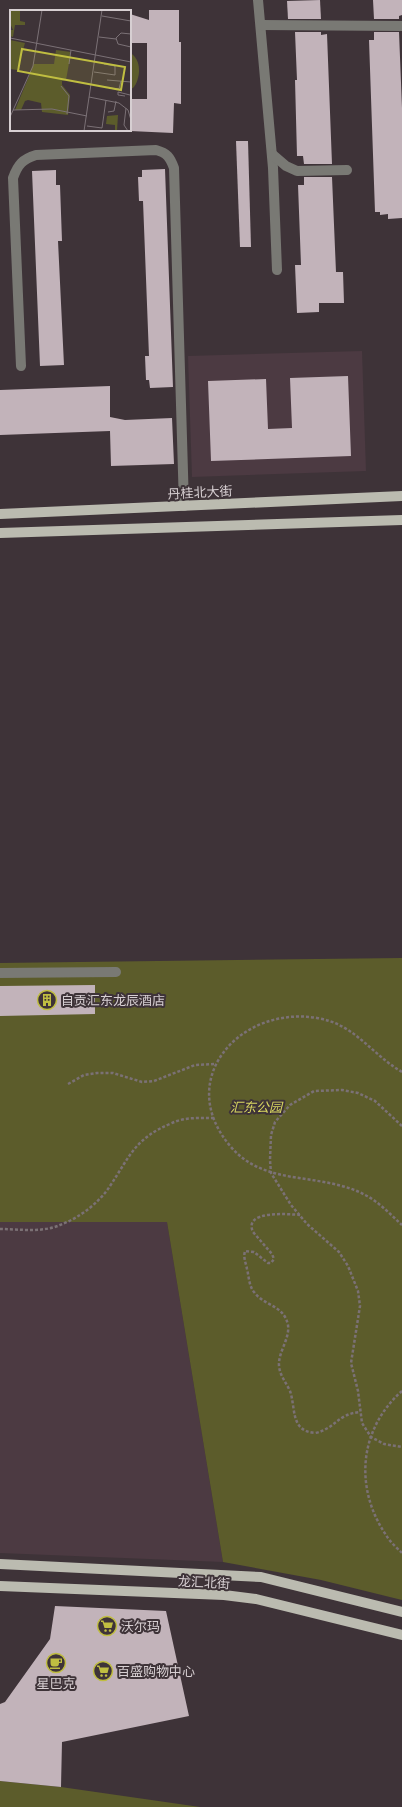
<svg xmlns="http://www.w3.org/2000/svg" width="402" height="1807" font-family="Merriweather,'Noto Sans SC',serif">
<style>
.built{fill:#4c3a42}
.green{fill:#5c5c2b}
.building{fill:#c2b3ba}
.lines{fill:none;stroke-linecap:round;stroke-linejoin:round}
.path{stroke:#7b7175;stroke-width:2.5;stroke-dasharray:3 2;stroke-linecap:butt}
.minor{stroke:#797974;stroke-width:10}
.major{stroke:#bbbbb0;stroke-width:10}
.labels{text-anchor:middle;stroke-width:4;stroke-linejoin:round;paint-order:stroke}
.street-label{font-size:13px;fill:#d7cfd2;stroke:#3e3338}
.poi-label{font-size:13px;fill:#d7cfd2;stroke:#3e3338;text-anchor:start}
.park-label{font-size:13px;font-style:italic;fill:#d9d760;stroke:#3e3338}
.inset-road{fill:none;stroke:#7b7176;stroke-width:1}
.view{fill:#c0be41;fill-opacity:0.15;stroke:#c0be41;stroke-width:2}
.inset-edge{fill:none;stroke:#d7cfd2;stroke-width:2}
</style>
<rect width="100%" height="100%" fill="#3e3338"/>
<g class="built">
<path d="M 362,351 L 366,471 L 192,477 L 188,356 Z"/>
<path d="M 0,1222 L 167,1222 L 223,1562 L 0,1553 Z"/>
</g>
<g class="green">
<path d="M 130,53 C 142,59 141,79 133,88 L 130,89 Z"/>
<path d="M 402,958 L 402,1600 L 321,1580 L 223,1562 L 167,1222 L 0,1222 L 0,963 Z"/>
<path d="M 0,1781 L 61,1787 L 200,1807 L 0,1807 Z"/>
</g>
<g class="building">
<path d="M 320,0 L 321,19 L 288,19 L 287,1 Z"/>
<path d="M 373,0 L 402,0 L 402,15 L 399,16 L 399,19 L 374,19 Z"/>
<path d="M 149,10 L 179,10 L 179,42 L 181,42 L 181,104 L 174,103 L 173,133 L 130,131 L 130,99 L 147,99 L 147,43 L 130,43 L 130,14 L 149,20 Z"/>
<path d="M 295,32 L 321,32 L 321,35 L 327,34 L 332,164 L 304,164 L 303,156 L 297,156 L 295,80 L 297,80 Z"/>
<path d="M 374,32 L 399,32 L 402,108 L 402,218 L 388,219 L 388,214 L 380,215 L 380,212 L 375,212 L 369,40 L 374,40 Z"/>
<path d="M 236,141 L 248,141 L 251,247 L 240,247 Z"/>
<path d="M 165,169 L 173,387 L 150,388 L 149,380 L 146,380 L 145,356 L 149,356 L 143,201 L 139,201 L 138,177 L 142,177 L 142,170 Z"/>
<path d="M 56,170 L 56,185 L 60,185 L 62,241 L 58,241 L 64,365 L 40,366 L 32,171 Z"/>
<path d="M 304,177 L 332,177 L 336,272 L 343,272 L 344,303 L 319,303 L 319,312 L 297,313 L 295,265 L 301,265 L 298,185 L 304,185 Z"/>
<path d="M 348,376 L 351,456 L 211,461 L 208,381 L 266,379 L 268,429 L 292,428 L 290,378 Z"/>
<path d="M 110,386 L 110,417 L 125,420 L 172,418 L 174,464 L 111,466 L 110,431 L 0,435 L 0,390 Z"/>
<path d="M 95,985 L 95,1014 L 0,1016 L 0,986 Z"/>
<path d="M 55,1606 L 166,1611 L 189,1716 L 62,1742 L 61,1787 L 0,1781 L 0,1704 L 5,1702 L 50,1639 Z"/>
</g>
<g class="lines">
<g class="path">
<path d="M 402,1072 C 371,1054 355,1024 317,1018 C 240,1005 173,1080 231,1147 C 266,1188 323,1171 367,1196 C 380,1203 391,1215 402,1225"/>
<path d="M 68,1084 L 84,1075 L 97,1073 L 113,1073 L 142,1082 L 154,1081 L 195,1065 L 216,1064"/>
<path d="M 402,1126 L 375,1101 L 358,1093 L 342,1090 L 314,1091 L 290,1105 L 275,1122 L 271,1135 L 270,1160 L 271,1173 L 291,1205 L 307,1224 L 339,1252 L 348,1266 L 358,1291 L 360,1306 L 351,1363 L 358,1391 L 362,1423 L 371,1437 L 384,1444 L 402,1447"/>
<path d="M 300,1215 C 288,1214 243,1210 253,1232 L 272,1254 L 274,1259 L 271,1263 L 268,1263 L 254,1252 L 245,1251 C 243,1258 246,1263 247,1269 C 249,1277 249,1286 254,1292 C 264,1306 284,1305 288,1325 C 290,1339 278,1352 279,1366 C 280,1376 286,1382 290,1391 C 296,1408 290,1431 315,1433 C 335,1429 337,1414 360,1412"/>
<path d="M 0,1229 C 19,1229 42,1233 60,1225 C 79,1218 99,1203 110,1186 C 130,1156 135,1138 172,1123 C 184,1117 200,1118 214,1118"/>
<path d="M 402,1391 C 359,1429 354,1488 386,1535 C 390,1542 397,1548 402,1553"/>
</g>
<g class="minor">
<path d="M 258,0 L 273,168 L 277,270"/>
<path d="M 261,25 L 402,26"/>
<path d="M 272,154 L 286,166 L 297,171 L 347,170"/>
<path d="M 21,366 L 13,178 C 18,164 23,159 36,155 L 156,150 C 167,153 170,157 174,168 L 184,506"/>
<path d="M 0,973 L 116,972"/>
</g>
<g class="major">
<path d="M 0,514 L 402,496"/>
<path d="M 0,533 L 402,520"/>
<path d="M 0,1564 L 261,1577 L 402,1612"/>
<path d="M 0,1586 L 224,1595 L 256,1599 L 402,1635"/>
</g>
</g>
<defs>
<g id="building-ring" transform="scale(1)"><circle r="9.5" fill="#3e3338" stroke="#c0be41" stroke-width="1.5"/><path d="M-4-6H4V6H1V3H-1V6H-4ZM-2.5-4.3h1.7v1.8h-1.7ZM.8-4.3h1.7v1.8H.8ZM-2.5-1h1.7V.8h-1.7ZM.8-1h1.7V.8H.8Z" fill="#c0be41"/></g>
<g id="supermarket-ring" transform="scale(1)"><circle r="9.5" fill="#3e3338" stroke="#c0be41" stroke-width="1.5"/><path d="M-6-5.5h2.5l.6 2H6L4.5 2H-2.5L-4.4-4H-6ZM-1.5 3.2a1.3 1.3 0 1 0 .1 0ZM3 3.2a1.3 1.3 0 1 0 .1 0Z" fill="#c0be41"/></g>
<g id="cafe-ring" transform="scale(1)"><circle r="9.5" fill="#3e3338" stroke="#c0be41" stroke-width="1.5"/><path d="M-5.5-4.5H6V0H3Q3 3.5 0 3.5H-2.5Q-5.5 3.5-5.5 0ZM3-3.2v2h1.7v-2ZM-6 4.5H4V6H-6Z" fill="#c0be41"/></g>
</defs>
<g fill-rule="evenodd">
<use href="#building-ring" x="47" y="1000"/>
<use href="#supermarket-ring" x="107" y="1626"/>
<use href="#cafe-ring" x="56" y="1663"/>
<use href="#supermarket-ring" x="103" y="1671"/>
</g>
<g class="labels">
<g class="street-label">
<text transform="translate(200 492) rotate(-3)" y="5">丹桂北大街</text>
<text transform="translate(204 1582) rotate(3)" y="5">龙汇北街</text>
</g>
<g class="poi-label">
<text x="61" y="1005">自贡汇东龙辰酒店</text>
<text x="121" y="1631">沃尔玛</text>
<text x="117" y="1676">百盛购物中心</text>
<text x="56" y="1688" text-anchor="middle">星巴克</text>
</g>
<g class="park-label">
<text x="256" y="1112">汇东公园</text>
</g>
</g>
<g transform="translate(10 10)">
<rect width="121" height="121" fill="#3e3338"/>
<path d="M 0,0 L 10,0 L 10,11 L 15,12 L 15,15 L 5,15 L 3,27 L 0,26 L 0,20 L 3,20 L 0,13 ZM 0,30 L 15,33 L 7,60 L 0,59 ZM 46,40 L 61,42 L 56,70 L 52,71 L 52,75 L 60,85 L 58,105 L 32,102 L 31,93 L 18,90 L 15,91 L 11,100 L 5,100 L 24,54 L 44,54 ZM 108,105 L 107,121 L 105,121 L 105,115 L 96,114 L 97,106 Z" fill="#5c5c2b"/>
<path class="inset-road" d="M 92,6 L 121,11M 121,24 L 111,23 L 106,28 L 108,34 L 121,37M 89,27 L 106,29M 0,28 L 121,52M 59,54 L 61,40M 84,62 L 105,65 L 105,56 L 94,54M 97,70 L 121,72M 51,76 L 59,86 L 57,104M 99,78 L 109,79 L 111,71M 115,86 L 108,85 L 108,82 L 120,85M 79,87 L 109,93 L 118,100 L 121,110M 116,98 L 114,115 L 118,121M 3,100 L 42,99 L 77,106M 98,102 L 104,101 L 106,91M 0,107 L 23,56 L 32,0M 77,116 L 92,118 L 96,90M 74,121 L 92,0"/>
<path class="view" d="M 12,39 L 115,57 L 111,80 L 8,61 Z"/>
<rect width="121" height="121" class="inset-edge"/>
</g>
</svg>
